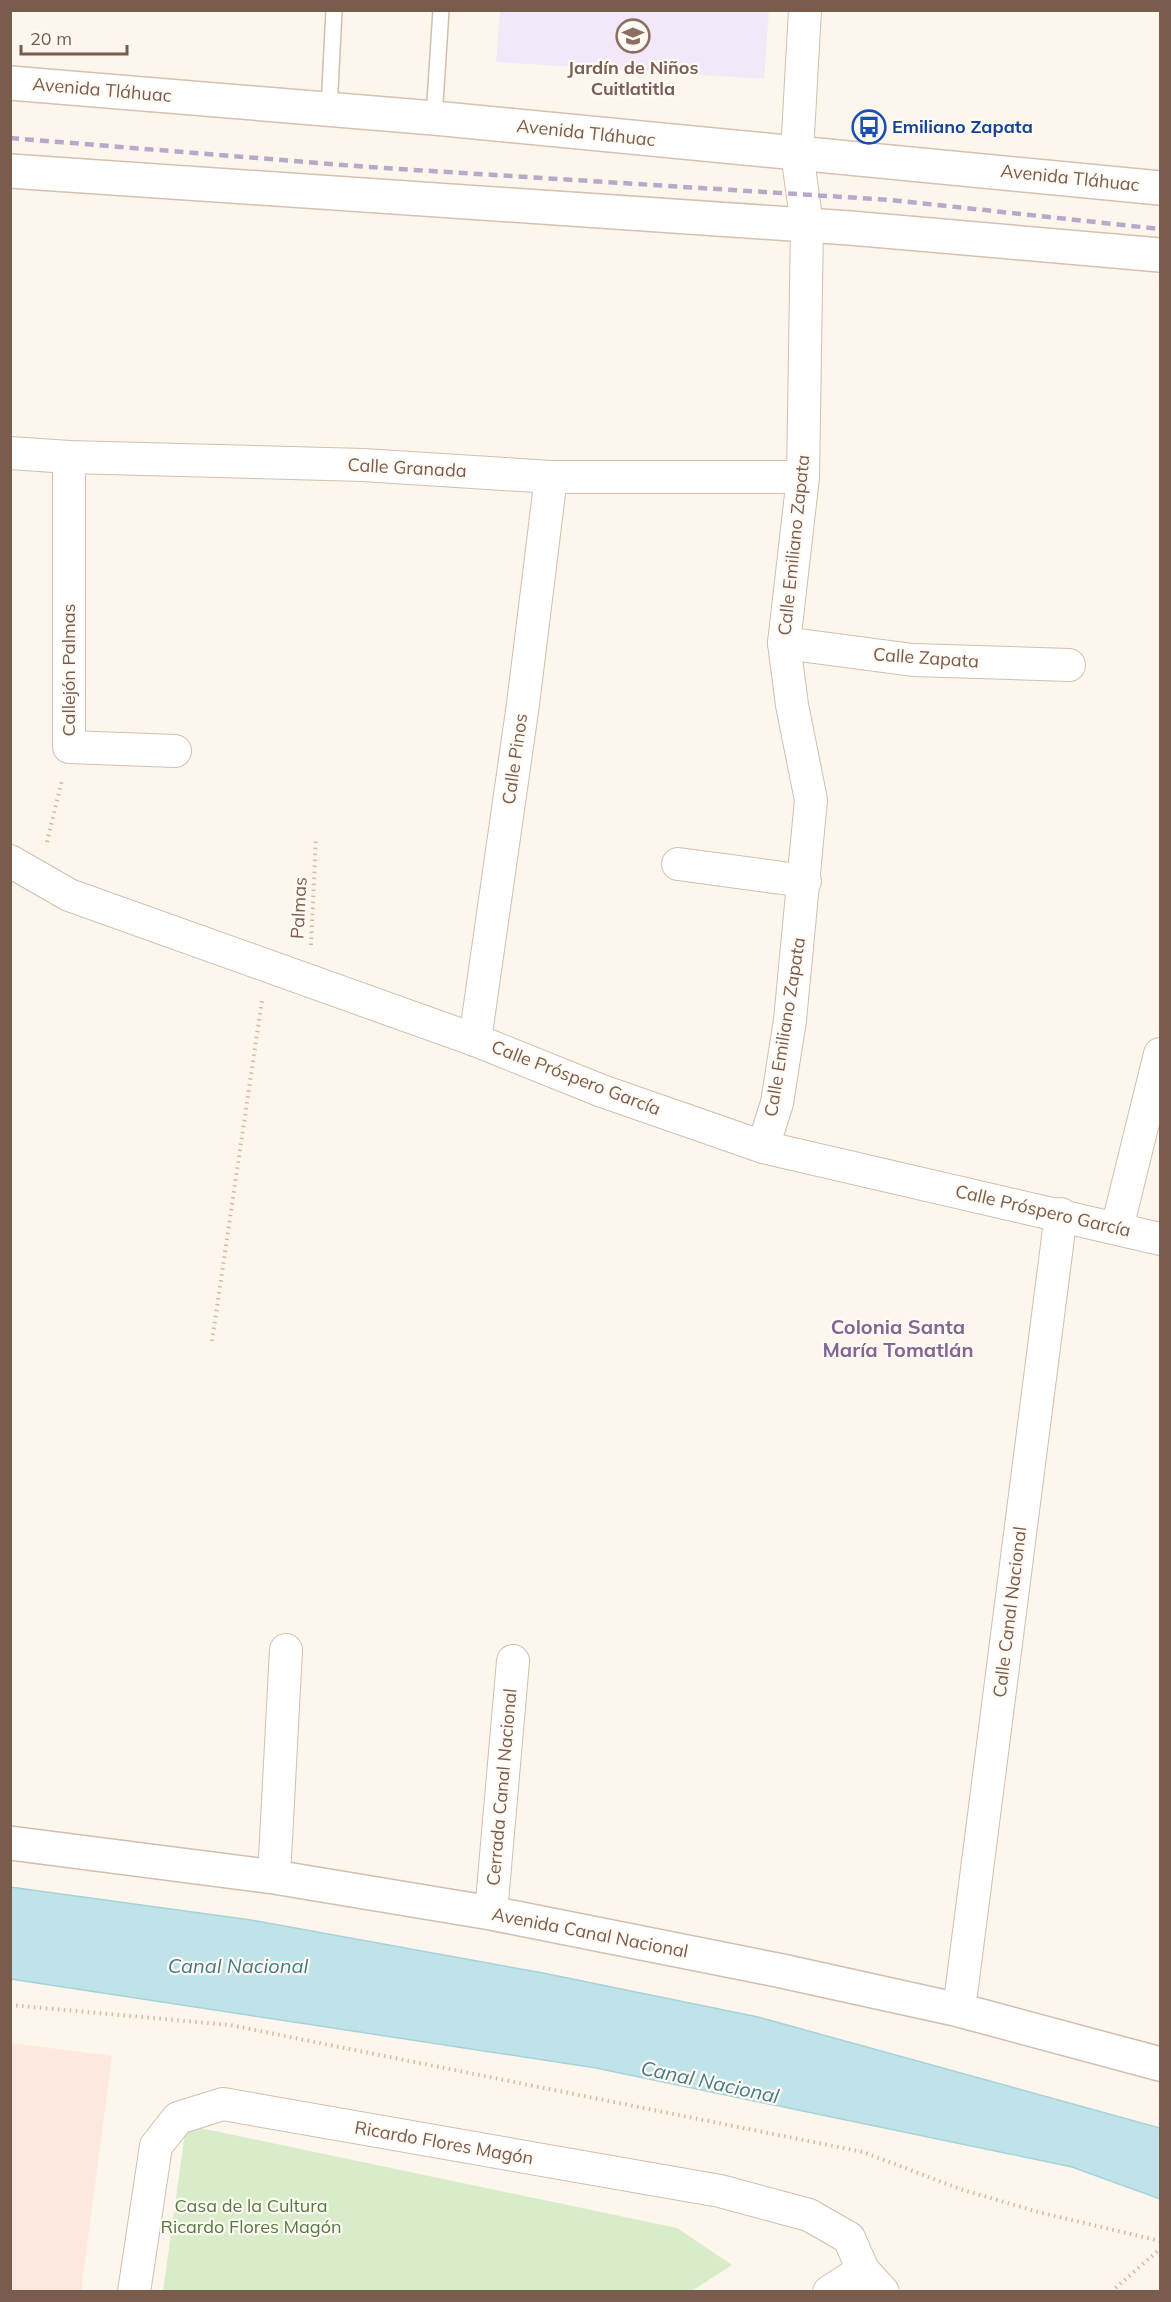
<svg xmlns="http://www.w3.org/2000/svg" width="1171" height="2302" font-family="Mulish,sans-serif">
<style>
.commercial{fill:#fde8e0}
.education{fill:#f3e8fa}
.green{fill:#d8ecc9}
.water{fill:#bfe3e8;stroke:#a5d3da;stroke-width:1.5}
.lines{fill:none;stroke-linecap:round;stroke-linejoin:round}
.service-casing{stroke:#d1beb0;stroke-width:18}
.minor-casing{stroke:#d1beb0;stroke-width:34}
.tertiary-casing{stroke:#d1beb0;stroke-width:36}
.secondary-casing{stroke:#d6c0b0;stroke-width:36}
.path{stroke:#d9b8a5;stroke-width:4;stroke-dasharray:1.5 4.5;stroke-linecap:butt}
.service{stroke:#fff;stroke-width:15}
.minor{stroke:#fff;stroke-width:32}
.tertiary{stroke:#fff;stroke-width:33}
.secondary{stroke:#fff;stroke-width:33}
.rail{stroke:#b9a8c9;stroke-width:4.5;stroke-dasharray:9 6;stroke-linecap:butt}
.labels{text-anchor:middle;stroke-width:4.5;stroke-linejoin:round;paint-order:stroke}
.education-label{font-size:18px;font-weight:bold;fill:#785e54;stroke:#fffaf3}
.street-label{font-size:18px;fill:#7a5c4d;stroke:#fffaf3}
.transit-label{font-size:18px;font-weight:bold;fill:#164399;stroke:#fffaf3;text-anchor:start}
.park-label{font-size:18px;fill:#537a41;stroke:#fffaf3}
.neighbourhood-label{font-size:20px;font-weight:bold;fill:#846695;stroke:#fffaf3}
.water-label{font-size:20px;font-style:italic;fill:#437c86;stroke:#fffaf3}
</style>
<rect width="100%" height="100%" fill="#fdf6ec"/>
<path class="commercial" d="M 11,2043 L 112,2056 L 81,2291 L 11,2291 Z"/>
<path class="education" d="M 500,11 L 769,11 L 764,79 L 496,62 Z"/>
<path class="green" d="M 186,2125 L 677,2228 L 732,2265 L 690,2292 L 163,2292 Z"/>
<path class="water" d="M 10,1887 L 251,1920 L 543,1973 L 758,2017 L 1160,2128 L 1160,2199 L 1072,2167 L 596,2068 L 11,1979 Z"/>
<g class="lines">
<g class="service-casing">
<g id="service">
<path d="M 329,109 L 334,10"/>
<path d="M 434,118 L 441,10"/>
</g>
</g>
<g class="minor-casing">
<g id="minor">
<path d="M 10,453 L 69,457 L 363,465 L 551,477 L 803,477"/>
<path d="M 69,457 L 69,747 L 175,751"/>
<path d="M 784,643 L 913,660 L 1069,665"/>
<path d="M 10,861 L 69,895 L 475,1040 L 602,1091 L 763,1147 L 1160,1239"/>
<path d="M 678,864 L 805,881"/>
<path d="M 475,1040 L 523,704 L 551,477"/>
<path d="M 763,1147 L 777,1103 L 790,1020 L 811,800 L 792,705 L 784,643 L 803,477 L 807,225 L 797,153 L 805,10"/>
<path d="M 1117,1228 L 1160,1054"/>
<path d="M 274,1877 L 286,1650"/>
<path d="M 491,1913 L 513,1661"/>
<path d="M 959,2010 L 1061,1214"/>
<path d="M 134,2292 L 156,2146 L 178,2118 L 223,2104 L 720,2191 L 809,2215 L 849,2238 L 863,2270 L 883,2292"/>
<path d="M 829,2292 L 863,2270"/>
</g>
</g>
<g class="tertiary-casing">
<path id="tertiary" d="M 10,1843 L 274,1877 L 491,1913 L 782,1971 L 959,2010 L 1160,2064"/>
</g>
<g class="secondary-casing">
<g id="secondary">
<path d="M 10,83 L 434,118 L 1160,188"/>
<path d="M 10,171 L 850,228 L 1160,255"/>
</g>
</g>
<g class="path">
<path d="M 47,842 L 62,780"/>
<path d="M 311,945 L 316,838"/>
<path d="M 212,1341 L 262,1000"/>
<path d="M 10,2005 L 230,2025 L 863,2152 L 960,2189 L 1038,2212 L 1160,2241"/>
<path d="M 1111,2292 L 1160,2249"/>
</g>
<use href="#service" class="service"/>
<use href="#minor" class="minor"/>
<use href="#tertiary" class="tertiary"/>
<use href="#secondary" class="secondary"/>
<path class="rail" d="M 10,138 L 368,167 L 891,200 L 1160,229"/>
</g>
<defs>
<g id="school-ring" transform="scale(1.725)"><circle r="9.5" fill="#fffaf3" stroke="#8d6e63" stroke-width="1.5"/><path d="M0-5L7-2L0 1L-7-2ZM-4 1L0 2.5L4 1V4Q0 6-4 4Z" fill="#8d6e63"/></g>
<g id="bus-ring" transform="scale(1.725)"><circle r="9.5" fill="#fffaf3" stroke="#1a4fb4" stroke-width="1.5"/><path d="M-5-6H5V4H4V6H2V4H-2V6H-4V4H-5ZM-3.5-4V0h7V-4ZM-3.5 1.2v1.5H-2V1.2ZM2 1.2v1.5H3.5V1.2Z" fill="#1a4fb4"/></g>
</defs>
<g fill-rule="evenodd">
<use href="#school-ring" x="633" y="36"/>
<use href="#bus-ring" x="869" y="127"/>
</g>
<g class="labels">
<g class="education-label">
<text x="633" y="74">Jardín de Niños<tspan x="633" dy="21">Cuitlatitla</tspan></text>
</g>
<g class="street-label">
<text transform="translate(102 90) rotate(5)" y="6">Avenida Tláhuac</text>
<text transform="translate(586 133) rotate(6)" y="6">Avenida Tláhuac</text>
<text transform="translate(1070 178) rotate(6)" y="6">Avenida Tláhuac</text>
<text transform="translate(407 468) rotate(3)" y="6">Calle Granada</text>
<text transform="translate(794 545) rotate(-84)" y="6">Calle Emiliano Zapata</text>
<text transform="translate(926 658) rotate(4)" y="6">Calle Zapata</text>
<text transform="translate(69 670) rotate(-90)" y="6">Callejón Palmas</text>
<text transform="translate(515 759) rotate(-82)" y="6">Calle Pinos</text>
<text transform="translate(299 908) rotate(-87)" y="6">Palmas</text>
<text transform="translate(785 1027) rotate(-81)" y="6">Calle Emiliano Zapata</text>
<text transform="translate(576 1078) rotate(21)" y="6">Calle Próspero García</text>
<text transform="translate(1043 1211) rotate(13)" y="6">Calle Próspero García</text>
<text transform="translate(1010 1612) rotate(-83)" y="6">Calle Canal Nacional</text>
<text transform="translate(502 1787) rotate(-85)" y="6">Cerrada Canal Nacional</text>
<text transform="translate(590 1933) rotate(11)" y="6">Avenida Canal Nacional</text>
<text transform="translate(444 2143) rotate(10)" y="6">Ricardo Flores Magón</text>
</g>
<g class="transit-label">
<text x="892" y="133">Emiliano Zapata</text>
</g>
<g class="park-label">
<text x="251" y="2212">Casa de la Cultura<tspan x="251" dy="21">Ricardo Flores Magón</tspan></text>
</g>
<g class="neighbourhood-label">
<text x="898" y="1334">Colonia Santa<tspan x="898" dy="23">María Tomatlán</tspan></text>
</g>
<g class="water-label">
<text x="238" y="1973">Canal Nacional</text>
<text transform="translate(710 2082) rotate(12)" y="7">Canal Nacional</text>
</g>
</g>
<rect width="1171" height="2302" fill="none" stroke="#7a5c4d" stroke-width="24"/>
<path d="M21 45v9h106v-9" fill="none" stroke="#7a5c4d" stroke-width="3"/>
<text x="30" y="45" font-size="18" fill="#7a5c4d" stroke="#fffaf3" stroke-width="4.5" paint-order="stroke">20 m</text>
</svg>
